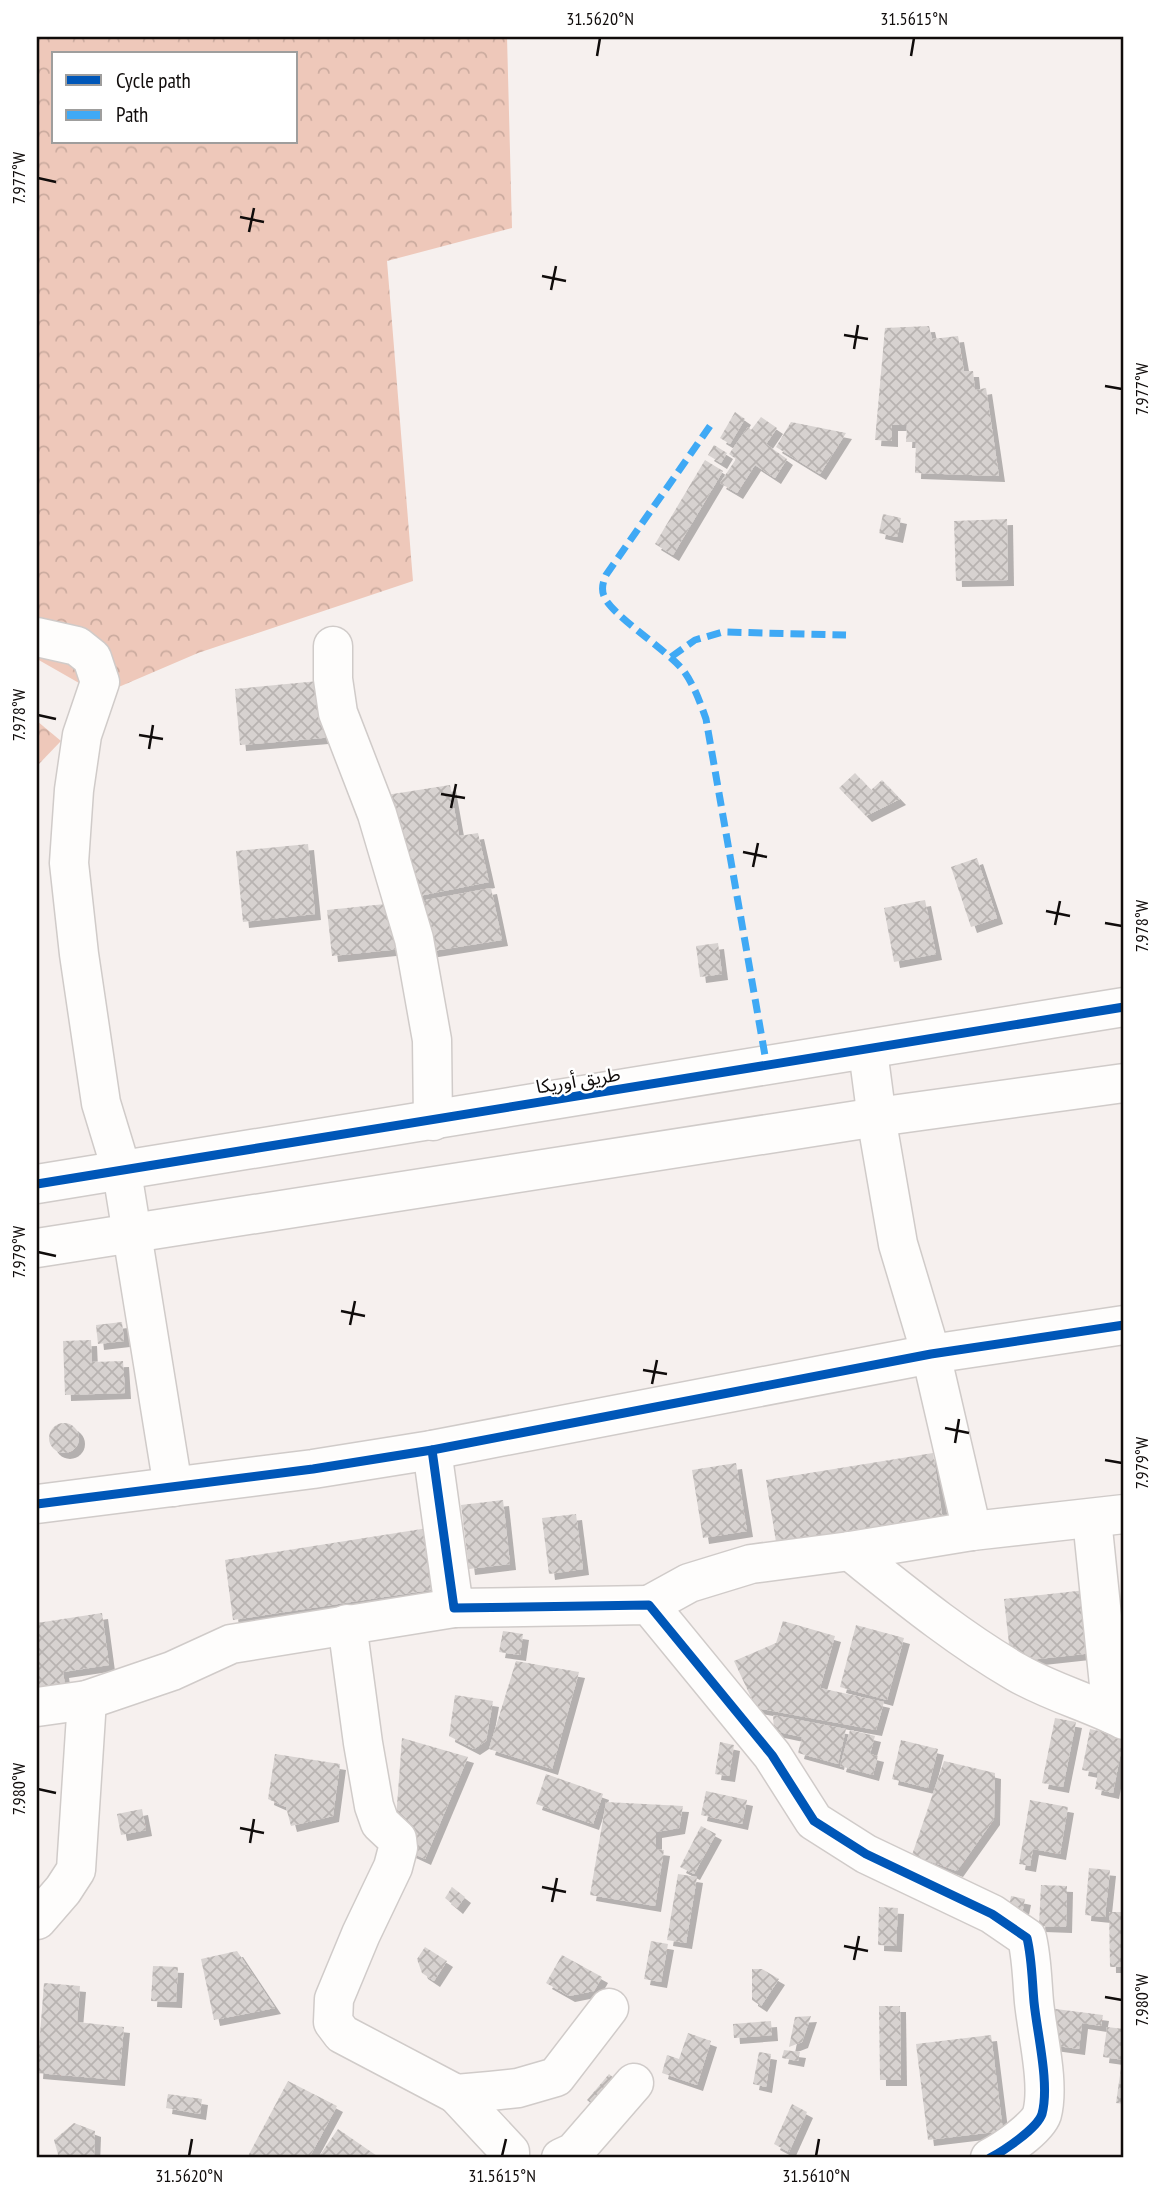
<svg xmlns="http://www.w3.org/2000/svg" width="1161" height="2195" font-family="'PT Sans Narrow','Noto Sans Arabic',sans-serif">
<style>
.forest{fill:url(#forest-crowns);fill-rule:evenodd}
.building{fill:url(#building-cross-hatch);filter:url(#shadow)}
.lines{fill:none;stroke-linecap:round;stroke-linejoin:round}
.minor-casing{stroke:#d0cbc9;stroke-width:41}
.minor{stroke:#fefdfc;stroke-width:38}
.quiet{stroke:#3fa9f5;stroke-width:7;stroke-dasharray:14 7;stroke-linecap:butt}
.cycleway-casing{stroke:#fff;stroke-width:13}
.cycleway{stroke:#0057b8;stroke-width:9}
.ticks{fill:none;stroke:#100c0b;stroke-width:2.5}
.labels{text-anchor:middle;stroke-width:5;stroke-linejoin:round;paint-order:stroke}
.street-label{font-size:19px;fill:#100c0b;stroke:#fff}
.neatline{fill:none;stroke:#100c0b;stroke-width:2.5}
.ticks-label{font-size:18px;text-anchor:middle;fill:#100c0b}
</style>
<defs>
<pattern id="forest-crowns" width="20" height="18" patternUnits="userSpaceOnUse" patternTransform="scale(1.75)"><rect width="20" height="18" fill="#eec8ba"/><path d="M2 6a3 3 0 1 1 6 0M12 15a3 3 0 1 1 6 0" fill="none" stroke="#cbab9f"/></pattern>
<pattern id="building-cross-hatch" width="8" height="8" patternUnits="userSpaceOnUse" patternTransform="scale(1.75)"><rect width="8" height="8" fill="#d7d2d0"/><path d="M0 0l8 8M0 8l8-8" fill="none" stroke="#b8b3b1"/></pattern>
<filter id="shadow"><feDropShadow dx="6" dy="6" stdDeviation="0" flood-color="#0004"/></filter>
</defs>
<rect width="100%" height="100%" fill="#f6f0ee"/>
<g class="forest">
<path d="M 37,37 L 507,37 L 512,228 L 387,261 L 413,581 L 198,653 L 100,695 L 37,659 ZM 54,54 L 296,54 L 296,142 L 54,142 Z"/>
<path d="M 37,721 L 61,741 L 37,766 Z"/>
</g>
<g class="building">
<path d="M 929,326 L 932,339 L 958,336 L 964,371 L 973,371 L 975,390 L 986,388 L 999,476 L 915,473 L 916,442 L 906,442 L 907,425 L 892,425 L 892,441 L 875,440 L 885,328 Z"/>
<path d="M 735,412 L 745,419 L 730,444 L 720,438 Z"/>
<path d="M 761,417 L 777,428 L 766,444 L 787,459 L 775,478 L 755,465 L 737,493 L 720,483 L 736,459 L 729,454 L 748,427 L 751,430 Z"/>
<path d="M 791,422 L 846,433 L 820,474 L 776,447 Z"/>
<path d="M 714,445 L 727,453 L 721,463 L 708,455 Z"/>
<path d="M 705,460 L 723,471 L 673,555 L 655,544 Z"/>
<path d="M 883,514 L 901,518 L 897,537 L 879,533 Z"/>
<path d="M 1007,519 L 1008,580 L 956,581 L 954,521 Z"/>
<path d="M 329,680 L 334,737 L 240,745 L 235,689 Z"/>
<path d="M 855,773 L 871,790 L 882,780 L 900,799 L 866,816 L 839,788 Z"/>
<path d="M 450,785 L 459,836 L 478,833 L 489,882 L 414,897 L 380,796 Z"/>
<path d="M 308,844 L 315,914 L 243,922 L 236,851 Z"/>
<path d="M 977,858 L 997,918 L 971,927 L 951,867 Z"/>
<path d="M 491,888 L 502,940 L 420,953 L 415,902 Z"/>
<path d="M 925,900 L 936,954 L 894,962 L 884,908 Z"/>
<path d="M 395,903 L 400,949 L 332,956 L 327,910 Z"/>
<path d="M 718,943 L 722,974 L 700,977 L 696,946 Z"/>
<path d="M 122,1322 L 124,1341 L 98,1344 L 96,1325 Z"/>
<path d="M 91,1340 L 92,1362 L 123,1361 L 125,1393 L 65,1395 L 63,1341 Z"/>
<circle cx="64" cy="1438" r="15"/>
<path d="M 933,1453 L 943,1521 L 777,1548 L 766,1480 Z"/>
<path d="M 736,1463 L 747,1531 L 703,1538 L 692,1470 Z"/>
<path d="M 503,1500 L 510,1564 L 469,1569 L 461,1505 Z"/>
<path d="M 576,1514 L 583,1569 L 549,1574 L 542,1518 Z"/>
<path d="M 428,1528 L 437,1589 L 233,1620 L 225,1560 Z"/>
<path d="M 1086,1590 L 1093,1653 L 1011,1662 L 1004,1599 Z"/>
<path d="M 102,1613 L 109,1665 L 63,1672 L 65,1685 L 37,1689 L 37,1623 Z"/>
<path d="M 783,1621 L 835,1636 L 820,1688 L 884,1702 L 876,1730 L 756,1708 L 734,1661 L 776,1643 Z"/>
<path d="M 856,1625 L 904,1638 L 887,1700 L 840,1687 Z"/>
<path d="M 503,1631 L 523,1634 L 520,1655 L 499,1652 Z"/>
<path d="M 516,1661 L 579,1672 L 552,1769 L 489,1749 Z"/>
<path d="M 455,1695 L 493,1701 L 486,1741 L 474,1749 L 449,1736 Z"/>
<path d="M 773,1715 L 846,1729 L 838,1764 L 798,1753 L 802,1737 L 774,1731 Z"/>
<path d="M 1055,1718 L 1076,1722 L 1063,1787 L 1042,1783 Z"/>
<path d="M 1090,1729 L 1124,1736 L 1113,1793 L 1095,1789 L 1098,1773 L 1082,1770 Z"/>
<path d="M 850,1730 L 875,1736 L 870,1754 L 878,1756 L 873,1775 L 840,1766 Z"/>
<path d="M 402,1738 L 468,1757 L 425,1859 L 410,1852 L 396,1819 Z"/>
<path d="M 901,1740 L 938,1749 L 928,1788 L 892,1779 Z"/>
<path d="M 720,1742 L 734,1745 L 729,1776 L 715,1774 Z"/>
<path d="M 275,1754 L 340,1764 L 333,1816 L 291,1826 L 286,1807 L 268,1799 Z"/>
<path d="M 944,1761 L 995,1773 L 994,1819 L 957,1871 L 912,1855 Z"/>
<path d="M 546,1774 L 603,1794 L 593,1824 L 536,1804 Z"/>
<path d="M 706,1791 L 747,1800 L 742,1824 L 701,1815 Z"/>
<path d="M 1030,1800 L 1068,1807 L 1060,1854 L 1033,1849 L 1030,1866 L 1019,1864 Z"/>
<path d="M 606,1802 L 683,1806 L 679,1828 L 656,1832 L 656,1849 L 664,1850 L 655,1906 L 590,1895 Z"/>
<path d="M 142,1809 L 146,1830 L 121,1835 L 117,1814 Z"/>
<path d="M 701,1826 L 716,1834 L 694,1874 L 680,1867 Z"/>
<path d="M 1089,1868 L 1110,1870 L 1105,1917 L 1085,1915 Z"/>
<path d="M 678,1874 L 697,1877 L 686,1943 L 667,1940 Z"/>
<path d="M 1041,1885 L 1067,1886 L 1066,1927 L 1039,1926 Z"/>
<path d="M 452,1887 L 465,1897 L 457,1908 L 445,1898 Z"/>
<path d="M 1011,1896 L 1025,1899 L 1022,1914 L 1008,1912 Z"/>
<path d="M 879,1907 L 898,1908 L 896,1946 L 878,1945 Z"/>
<path d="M 1109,1912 L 1124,1912 L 1124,1967 L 1110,1967 Z"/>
<path d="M 651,1941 L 668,1944 L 661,1982 L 644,1979 Z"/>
<path d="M 425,1947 L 447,1961 L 434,1981 L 422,1973 L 417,1959 Z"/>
<path d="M 237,1951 L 275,2008 L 214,2020 L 201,1959 Z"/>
<path d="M 562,1955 L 602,1977 L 594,1991 L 569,1996 L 546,1983 Z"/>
<path d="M 153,1966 L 178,1967 L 176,2002 L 151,2001 Z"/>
<path d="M 752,1969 L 762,1969 L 779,1979 L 761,2006 L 752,2000 Z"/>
<path d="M 44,1983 L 80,1986 L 77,2022 L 124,2027 L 119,2080 L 37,2073 Z"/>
<path d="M 879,2006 L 900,2006 L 901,2080 L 880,2080 Z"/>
<path d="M 1048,2008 L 1103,2015 L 1101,2026 L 1082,2023 L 1079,2049 L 1043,2044 Z"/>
<path d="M 811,2016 L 802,2042 L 789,2047 L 795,2017 Z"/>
<path d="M 771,2021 L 772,2035 L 734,2038 L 733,2024 Z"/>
<path d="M 1107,2027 L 1124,2029 L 1124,2060 L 1103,2057 Z"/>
<path d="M 688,2033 L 711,2041 L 697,2085 L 662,2073 L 667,2055 L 679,2059 Z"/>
<path d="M 991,2035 L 1003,2131 L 928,2140 L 916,2044 Z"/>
<path d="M 784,2050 L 800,2052 L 798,2061 L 782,2058 Z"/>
<path d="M 759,2052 L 771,2054 L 766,2087 L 753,2084 Z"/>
<path d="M 1122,2061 L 1124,2061 L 1124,2104 L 1116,2103 Z"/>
<path d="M 609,2074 L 630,2091 L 608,2118 L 587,2100 Z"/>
<path d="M 288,2081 L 337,2106 L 309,2158 L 247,2158 Z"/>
<path d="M 168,2094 L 202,2099 L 200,2114 L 166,2108 Z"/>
<path d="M 792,2104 L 807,2112 L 789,2152 L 774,2144 Z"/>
<path d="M 74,2123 L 95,2131 L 94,2158 L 59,2158 L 54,2140 Z"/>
<path d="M 338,2129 L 380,2158 L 318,2158 Z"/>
</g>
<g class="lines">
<g class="minor-casing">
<g id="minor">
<path d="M 37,637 L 77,646 L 92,658 L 100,682 L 82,735 L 74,790 L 69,863 L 79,954 L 101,1103 L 122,1172 L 173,1487"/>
<path d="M 333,646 L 333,679 L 338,713 L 377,814 L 414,939 L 432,1040 L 433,1121"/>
<path d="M 868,1051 L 879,1134 L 898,1244 L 931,1354 L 972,1531"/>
<path d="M 37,1184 L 1124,1007"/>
<path d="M 37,1248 L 877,1117 L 1124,1083"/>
<path d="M 432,1450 L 454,1608 L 649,1605 L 772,1755 L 814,1821 L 866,1854 L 992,1914 L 1027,1938 C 1032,1959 1032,1980 1034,2002 C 1037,2033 1050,2084 1042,2114 C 1037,2129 1003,2151 990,2158"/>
<path d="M 37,1504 L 313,1469 L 432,1450 L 931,1354 L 1124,1325"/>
<path d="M 1092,1519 L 1112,1714"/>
<path d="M 850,1551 C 904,1594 956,1637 1016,1672 C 1050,1692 1089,1702 1124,1720"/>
<path d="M 649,1605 L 689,1583 L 751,1564 L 850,1551 L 972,1531 L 1124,1514"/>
<path d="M 347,1624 L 363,1743 L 374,1806 L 380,1823 L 397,1839 L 398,1848 L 393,1867 L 361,1934 L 334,1999 L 333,2022 L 342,2034 L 456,2094 L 490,2091 L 518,2088 L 556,2077 L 609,2008"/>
<path d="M 37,1707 L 87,1700 L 172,1671 L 231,1644 L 454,1608"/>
<path d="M 37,1920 L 63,1890 L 76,1870 L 87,1700"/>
<path d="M 456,2094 L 510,2152 L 510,2158"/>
<path d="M 561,2158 L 574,2152 L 634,2083"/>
</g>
</g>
<use href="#minor" class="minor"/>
<g class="quiet">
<path d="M 710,426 L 606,575 C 603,582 601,589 604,596 C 610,614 667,650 683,670 C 694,685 700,702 706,719 L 767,1067"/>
<path d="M 671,657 L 695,640 L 723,632 L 846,635"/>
</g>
<g class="cycleway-casing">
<g id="cycleway">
<path d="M 37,1184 L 1124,1007"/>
<path d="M 432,1450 L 454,1608 L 649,1605 L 772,1755 L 814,1821 L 866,1854 L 992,1914 L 1027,1938 C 1032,1959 1032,1980 1034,2002 C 1037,2033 1050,2084 1042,2114 C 1037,2129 1003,2151 990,2158"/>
<path d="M 37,1504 L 313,1469 L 432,1450 L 931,1354 L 1124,1325"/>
</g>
</g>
<use href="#cycleway" class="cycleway"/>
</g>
<path class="ticks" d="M 597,56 L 600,38M 911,56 L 914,38M 38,178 L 56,182M 240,217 L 264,222M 249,232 L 254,208M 542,276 L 566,281M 551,290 L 556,266M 844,335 L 868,339M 854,349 L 858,325M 1105,386 L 1122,389M 38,715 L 56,719M 139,735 L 163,739M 149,749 L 153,725M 441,794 L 465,798M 451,808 L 456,784M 743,852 L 767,857M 753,867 L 758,843M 1046,911 L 1070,916M 1105,923 L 1122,926M 1055,925 L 1060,901M 38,1252 L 56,1256M 341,1311 L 365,1316M 350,1325 L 355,1301M 643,1370 L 667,1374M 652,1384 L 657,1360M 945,1428 L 969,1433M 955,1443 L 959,1419M 1105,1460 L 1122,1463M 38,1789 L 56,1793M 240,1828 L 264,1833M 250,1843 L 254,1819M 542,1887 L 566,1892M 552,1902 L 557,1878M 844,1946 L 868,1951M 854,1960 L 859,1936M 1105,1997 L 1122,2000M 189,2156 L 192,2139M 502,2156 L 506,2139M 816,2156 L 819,2139"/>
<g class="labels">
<g class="street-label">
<text transform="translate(578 1080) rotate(-9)" y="7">طريق أوريكا</text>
</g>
</g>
<rect width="1161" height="2195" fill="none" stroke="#ffffff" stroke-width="77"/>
<rect x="52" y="52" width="245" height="91" fill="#ffffff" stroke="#9f9e9d" stroke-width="2"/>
<rect x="66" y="75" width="35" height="10" fill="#0057b8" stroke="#9f9e9d" stroke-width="2"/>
<text x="116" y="88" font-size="21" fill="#100c0b">Cycle path</text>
<rect x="66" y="110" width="35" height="10" fill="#3fa9f5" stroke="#9f9e9d" stroke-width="2"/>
<text x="116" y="122" font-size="21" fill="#100c0b">Path</text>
<rect x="38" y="38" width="1084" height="2118" class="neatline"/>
<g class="ticks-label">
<text x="600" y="25">31.5620°N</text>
<text x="914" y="25">31.5615°N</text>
<text transform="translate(19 178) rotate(-90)" y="6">7.977°W</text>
<text transform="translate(1142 389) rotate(-90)" y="6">7.977°W</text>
<text transform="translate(19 715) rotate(-90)" y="6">7.978°W</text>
<text transform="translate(1142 926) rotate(-90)" y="6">7.978°W</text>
<text transform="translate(19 1252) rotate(-90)" y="6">7.979°W</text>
<text transform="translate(1142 1463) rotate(-90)" y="6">7.979°W</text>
<text transform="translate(19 1789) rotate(-90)" y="6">7.980°W</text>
<text transform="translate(1142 2000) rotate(-90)" y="6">7.980°W</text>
<text x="189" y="2182">31.5620°N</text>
<text x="502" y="2182">31.5615°N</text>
<text x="816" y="2182">31.5610°N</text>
</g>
</svg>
